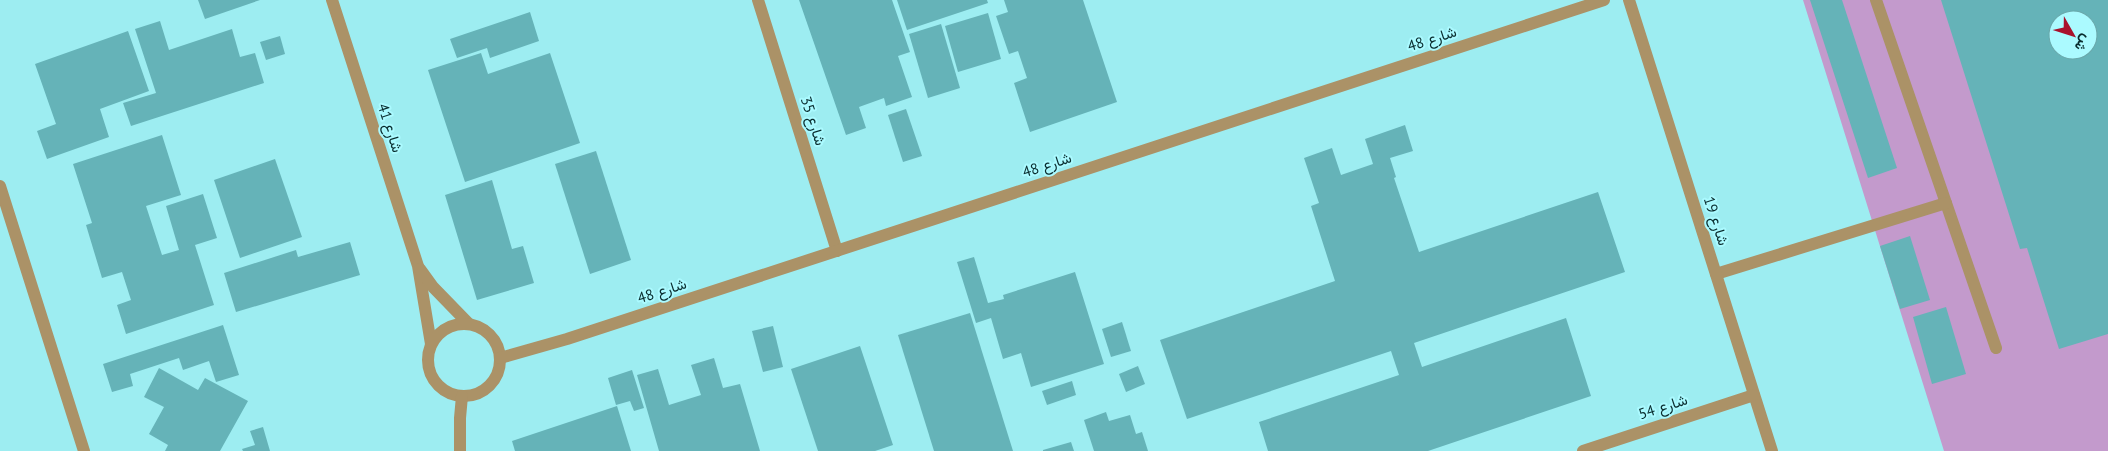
<svg xmlns="http://www.w3.org/2000/svg" width="2108" height="451" font-family="'PT Sans',Vazirmatn,sans-serif">
<style>
.green{fill:#c39acc;fill-rule:evenodd}
.building{fill:#65b3b8;fill-rule:evenodd}
.lines{fill:none;stroke-linecap:round;stroke-linejoin:round}
.lane{stroke:#ab9267;stroke-width:12}
.street{stroke:#ab9267;stroke-width:12}
.labels{text-anchor:middle;stroke-width:4;stroke-linejoin:round;paint-order:stroke}
.street-label{font-size:15px;fill:#092c2e;stroke:#abfaff}
</style>
<rect width="100%" height="100%" fill="#9dedf1"/>
<path class="green" d="M 1803,0 L 2108,0 L 2108,451 L 1944,451 ZM 2058,20 L 2088,20 L 2088,50 L 2058,50 Z"/>
<g class="building">
<path d="M 198,0 L 260,0 L 205,19 Z"/>
<path d="M 799,0 L 892,0 L 910,52 L 898,56 L 912,97 L 886,106 L 884,98 L 859,107 L 866,128 L 846,135 Z"/>
<path d="M 897,0 L 987,0 L 988,3 L 907,30 Z"/>
<path d="M 1004,0 L 1083,0 L 1117,102 L 1030,132 L 1014,83 L 1027,78 L 1018,51 L 1009,54 L 996,16 L 1008,12 Z"/>
<path d="M 1810,0 L 1842,0 L 1897,168 L 1868,178 Z"/>
<path d="M 1941,0 L 2108,0 L 2108,334 L 2059,349 L 2027,248 L 2020,249 ZM 2058,20 L 2088,20 L 2088,50 L 2058,50 Z"/>
<path d="M 530,12 L 539,41 L 490,58 L 487,48 L 457,58 L 450,39 Z"/>
<path d="M 988,13 L 1001,59 L 958,72 L 945,26 Z"/>
<path d="M 160,21 L 169,50 L 232,29 L 240,57 L 255,53 L 264,83 L 131,126 L 123,103 L 156,93 L 135,29 Z"/>
<path d="M 941,24 L 960,88 L 928,98 L 909,34 Z"/>
<path d="M 128,31 L 149,91 L 100,109 L 109,137 L 47,159 L 37,131 L 56,124 L 35,64 Z"/>
<path d="M 280,36 L 285,54 L 266,60 L 260,42 Z"/>
<path d="M 481,53 L 488,74 L 550,53 L 580,143 L 465,182 L 428,70 Z"/>
<path d="M 906,109 L 922,156 L 903,162 L 888,115 Z"/>
<path d="M 1405,125 L 1413,151 L 1390,158 L 1396,177 L 1394,178 L 1419,252 L 1598,192 L 1625,272 L 1414,343 L 1422,367 L 1566,318 L 1591,396 L 1428,451 L 1268,451 L 1259,422 L 1399,375 L 1391,351 L 1187,419 L 1160,340 L 1335,281 L 1311,206 L 1319,203 L 1304,158 L 1332,148 L 1341,175 L 1373,164 L 1365,139 Z"/>
<path d="M 162,135 L 181,195 L 146,206 L 162,255 L 179,250 L 166,206 L 203,194 L 217,238 L 195,245 L 214,305 L 126,334 L 117,305 L 131,300 L 122,272 L 102,278 L 86,225 L 92,223 L 73,164 Z"/>
<path d="M 596,151 L 631,260 L 590,274 L 555,164 Z"/>
<path d="M 275,159 L 302,237 L 240,258 L 214,180 Z"/>
<path d="M 492,180 L 512,249 L 523,246 L 534,283 L 477,300 L 445,195 Z"/>
<path d="M 1910,236 L 1930,300 L 1900,309 L 1880,246 Z"/>
<path d="M 350,242 L 360,275 L 236,312 L 224,273 L 296,250 L 298,257 Z"/>
<path d="M 974,257 L 988,303 L 1004,299 L 1003,295 L 1075,272 L 1104,364 L 1031,387 L 1021,353 L 1003,359 L 991,318 L 976,323 L 957,262 Z"/>
<path d="M 1946,307 L 1966,374 L 1932,384 L 1913,317 Z"/>
<path d="M 970,313 L 1013,451 L 934,451 L 898,335 Z"/>
<path d="M 1122,322 L 1131,351 L 1111,357 L 1102,329 Z"/>
<path d="M 223,325 L 239,375 L 216,382 L 209,361 L 183,370 L 179,358 L 130,374 L 133,386 L 112,392 L 103,364 Z"/>
<path d="M 773,326 L 783,367 L 763,372 L 752,331 Z"/>
<path d="M 860,346 L 893,445 L 875,451 L 818,451 L 791,369 Z"/>
<path d="M 714,358 L 723,388 L 740,384 L 760,451 L 659,451 L 637,375 L 658,369 L 669,405 L 701,395 L 691,365 Z"/>
<path d="M 1138,366 L 1145,384 L 1126,392 L 1119,374 Z"/>
<path d="M 159,368 L 198,390 L 205,378 L 248,401 L 220,451 L 165,451 L 168,445 L 149,434 L 164,407 L 144,397 Z"/>
<path d="M 632,370 L 644,408 L 634,411 L 630,401 L 616,405 L 608,378 Z"/>
<path d="M 1072,381 L 1076,395 L 1047,405 L 1042,391 Z"/>
<path d="M 617,406 L 631,451 L 515,451 L 512,441 Z"/>
<path d="M 1106,412 L 1109,421 L 1130,415 L 1136,434 L 1142,432 L 1148,451 L 1094,451 L 1084,420 Z"/>
<path d="M 263,427 L 270,451 L 243,451 L 242,449 L 255,445 L 250,431 Z"/>
<path d="M 1071,442 L 1074,451 L 1043,451 L 1043,450 Z"/>
</g>
<g class="lines">
<g class="lane">
<path d="M 1876,0 L 1996,348"/>
<path d="M 1716,274 L 1946,203"/>
</g>
<g class="street">
<path d="M 332,0 L 418,266 L 431,344"/>
<path d="M 758,0 L 837,251"/>
<path d="M 1629,0 L 1772,451"/>
<path d="M 0,186 L 84,451"/>
<path d="M 420,269 L 433,287 L 468,323"/>
<circle cx="464" cy="360" r="36"/>
<path d="M 500,358 L 567,339 L 1604,0"/>
<path d="M 460,451 L 460,418 L 462,396"/>
<path d="M 1583,451 L 1754,395"/>
</g>
</g>
<g class="labels">
<g class="street-label">
<text transform="translate(1432 39) rotate(-18)" y="5">شارع 48</text>
<text transform="translate(813 121) rotate(72)" y="5">شارع 35</text>
<text transform="translate(390 128) rotate(72)" y="5">شارع 41</text>
<text transform="translate(1047 165) rotate(-18)" y="5">شارع 48</text>
<text transform="translate(1716 221) rotate(72)" y="5">شارع 19</text>
<text transform="translate(662 291) rotate(-18)" y="5">شارع 48</text>
<text transform="translate(1663 407) rotate(-18)" y="5">شارع 54</text>
</g>
</g>
<g transform="translate(2073 35) rotate(129)"><circle r="24" fill="#abfaff" stroke="#6aa8ab"/>
<path d="M0-4L9 19L0 12L-9 19Z" fill="#a9112c"/>
<text y="-8" font-size="14" font-weight="bold" text-anchor="middle" fill="#092c2e">ش</text>
</g>
</svg>
